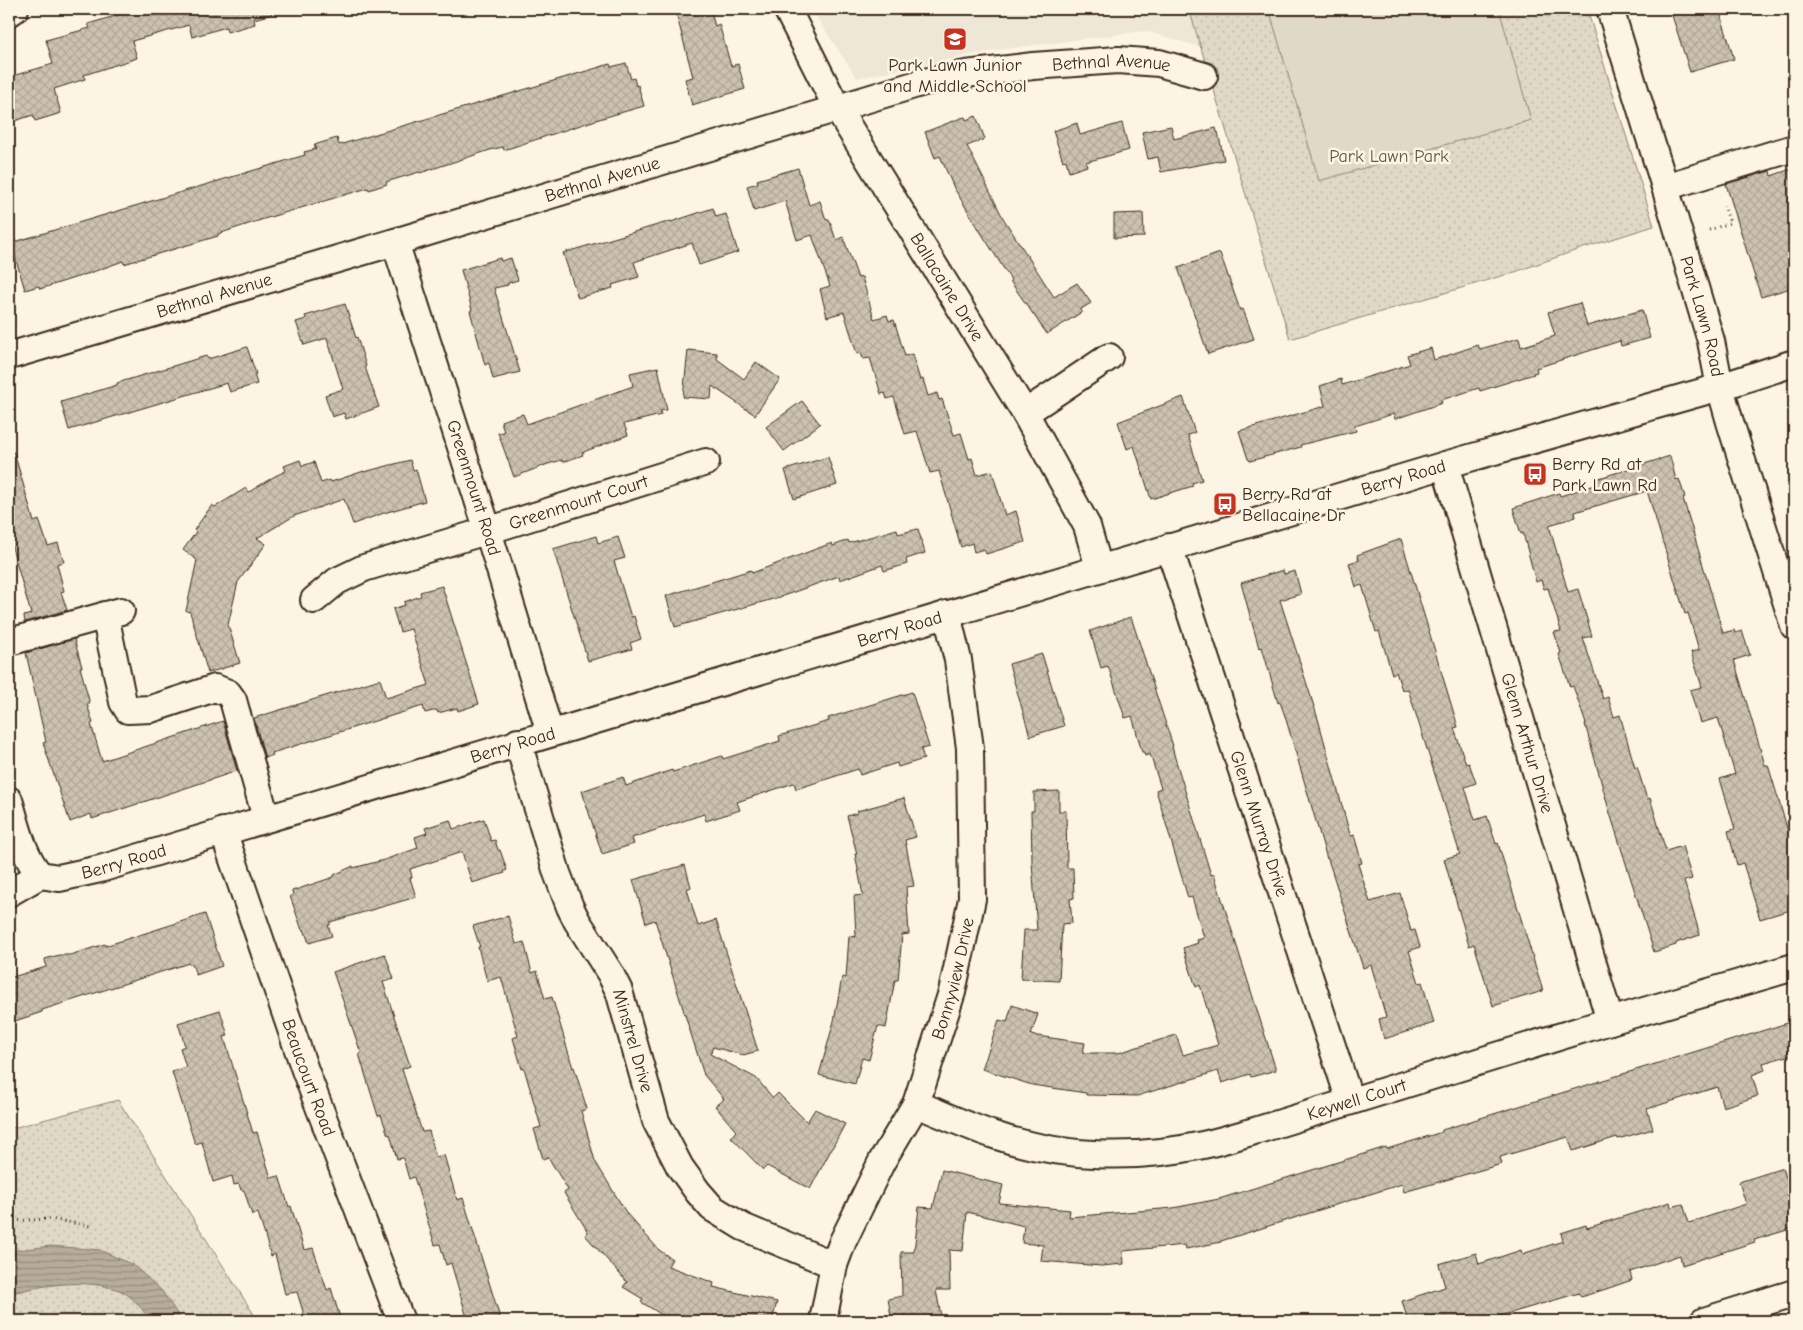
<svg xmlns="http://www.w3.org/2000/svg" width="1803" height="1330" font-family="'Comic Neue',sans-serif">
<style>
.built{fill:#eee6d6}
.park{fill:url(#park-dots);stroke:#8e8173}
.garden{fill:#e0d8c8;stroke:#8e8173}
.water{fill:url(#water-rules);stroke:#85796b}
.building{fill:url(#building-cross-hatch);stroke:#3b2a1e}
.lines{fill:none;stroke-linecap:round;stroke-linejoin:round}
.minor-casing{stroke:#3b2a1e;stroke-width:30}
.path{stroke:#3b2a1e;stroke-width:3;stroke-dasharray:1 4;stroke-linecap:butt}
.minor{stroke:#fcf5e5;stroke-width:26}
.labels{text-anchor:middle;stroke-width:5;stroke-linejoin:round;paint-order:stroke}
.poi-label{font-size:18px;fill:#3b2a1e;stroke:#fcf5e5;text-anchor:start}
.street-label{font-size:18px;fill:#3b2a1e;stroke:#fcf5e5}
.park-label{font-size:18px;fill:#645648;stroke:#fcf5e5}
</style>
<defs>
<pattern id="park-dots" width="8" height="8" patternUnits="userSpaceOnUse" patternTransform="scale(1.25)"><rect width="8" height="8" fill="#e0d8c8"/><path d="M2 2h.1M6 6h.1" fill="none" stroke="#c1baab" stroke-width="1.8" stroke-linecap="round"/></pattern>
<pattern id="water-rules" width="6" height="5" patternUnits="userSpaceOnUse" patternTransform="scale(1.25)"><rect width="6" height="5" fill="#b7ad9e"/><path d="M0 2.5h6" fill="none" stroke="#968d80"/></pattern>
<pattern id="building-cross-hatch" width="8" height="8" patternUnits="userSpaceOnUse" patternTransform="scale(1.25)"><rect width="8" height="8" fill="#ccc2b3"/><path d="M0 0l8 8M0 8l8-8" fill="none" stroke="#b0a79a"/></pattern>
</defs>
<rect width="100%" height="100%" fill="#fcf5e5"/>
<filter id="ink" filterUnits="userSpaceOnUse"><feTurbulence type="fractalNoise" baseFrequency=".02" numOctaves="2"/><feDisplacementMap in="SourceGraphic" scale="10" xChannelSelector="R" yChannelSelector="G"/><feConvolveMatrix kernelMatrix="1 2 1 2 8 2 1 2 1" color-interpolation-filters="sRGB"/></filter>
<g filter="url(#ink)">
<path class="built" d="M 811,9 L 1189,9 L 1200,47 L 1145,31 L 997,50 L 857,78 Z"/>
<g class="park">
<path d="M 1189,9 L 1587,9 L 1654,226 L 1577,250 L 1515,272 L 1290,339 Z"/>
<path d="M 118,1100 L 258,1321 L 9,1321 L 9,1129 Z"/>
</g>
<path class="garden" d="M 1269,9 L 1499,9 L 1531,120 L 1319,181 Z"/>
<path class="water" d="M 51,1246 L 100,1250 L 133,1265 L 162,1291 L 182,1321 L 151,1321 C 144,1311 131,1294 119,1290 C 85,1278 42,1285 9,1294 L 9,1251 Z"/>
<g class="building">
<path d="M 138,9 L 271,9 L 272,14 L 254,19 L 255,24 L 227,32 L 226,27 L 192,37 L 189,25 L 132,41 L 137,58 L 84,75 L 85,79 L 54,89 L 61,113 L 35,121 L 33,115 L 9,123 L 9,77 L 53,64 L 46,40 L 90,28 L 88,24 Z"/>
<path d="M 675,9 L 710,9 L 715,26 L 719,24 L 731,66 L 738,64 L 745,89 L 692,105 L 685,79 L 693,77 Z"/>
<path d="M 1670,9 L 1719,9 L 1734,59 L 1690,72 Z"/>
<path d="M 626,63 L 631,79 L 634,78 L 636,86 L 638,85 L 644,106 L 599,119 L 504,150 L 503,147 L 490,150 L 420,173 L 419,172 L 386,182 L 387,184 L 369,190 L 368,188 L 267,218 L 218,234 L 218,236 L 124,264 L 123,261 L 90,273 L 40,289 L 39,286 L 25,290 L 11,243 L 305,155 L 304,152 L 316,149 L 314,145 L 337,138 L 339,145 L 610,64 L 611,67 Z"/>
<path d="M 976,116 L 985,139 L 967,146 L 1003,218 L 1054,297 L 1077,283 L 1091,303 L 1081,309 L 1082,312 L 1047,334 L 1010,281 L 1011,280 L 980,231 L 954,188 L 940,156 L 935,158 L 925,132 L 961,118 L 965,117 L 966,120 Z"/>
<path d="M 1077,123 L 1080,135 L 1122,123 L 1129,150 L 1086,162 L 1087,166 L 1069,172 L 1066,160 L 1063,161 L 1053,131 Z"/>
<path d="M 1171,126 L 1174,139 L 1216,128 L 1217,132 L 1218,132 L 1224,160 L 1161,172 L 1158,157 L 1148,159 L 1142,132 Z"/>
<path d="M 798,168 L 809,205 L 820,201 L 826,220 L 829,219 L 836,240 L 843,237 L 858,278 L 862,277 L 874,319 L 887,315 L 889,321 L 894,320 L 905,356 L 912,354 L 920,380 L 923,379 L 928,396 L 937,393 L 939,400 L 942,399 L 954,435 L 961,433 L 969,459 L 972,458 L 977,475 L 992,471 L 1005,515 L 1016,511 L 1025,542 L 986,554 L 984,549 L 974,552 L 972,543 L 961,547 L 939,471 L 930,473 L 917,431 L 905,434 L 894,397 L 887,399 L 885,393 L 881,394 L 870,358 L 863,359 L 861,353 L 857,354 L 844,312 L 827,317 L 820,289 L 830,286 L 812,235 L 797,240 L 785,201 L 754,211 L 747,186 L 758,183 L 757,180 Z"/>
<path d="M 1794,168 L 1794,287 L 1761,297 L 1726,184 L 1770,171 L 1771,176 Z"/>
<path d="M 713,208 L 716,217 L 726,214 L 738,252 L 699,265 L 692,243 L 634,262 L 639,277 L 612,285 L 613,288 L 578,298 L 563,253 L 671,221 L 671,222 Z"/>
<path d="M 1143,213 L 1144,237 L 1114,238 L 1114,214 Z"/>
<path d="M 1220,253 L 1240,310 L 1243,309 L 1254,339 L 1208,354 L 1178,268 Z"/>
<path d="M 500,258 L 501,261 L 511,258 L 518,280 L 508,283 L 508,285 L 494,288 L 520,372 L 493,379 L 489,363 L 485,365 L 470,311 L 472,310 L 461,270 Z"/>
<path d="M 1580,303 L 1587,326 L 1642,310 L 1650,338 L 1621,346 L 1620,341 L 1536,368 L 1537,372 L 1533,373 L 1534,374 L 1480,391 L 1479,388 L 1441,400 L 1442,403 L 1395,419 L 1393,414 L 1355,426 L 1356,431 L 1300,445 L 1301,447 L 1250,461 L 1248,459 L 1239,431 L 1325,406 L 1320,386 L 1341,379 L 1342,385 L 1410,364 L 1407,355 L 1431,348 L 1434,360 L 1478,345 L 1480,349 L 1519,338 L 1521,347 L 1555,336 L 1548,312 Z"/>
<path d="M 345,304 L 356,338 L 357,337 L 366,366 L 365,367 L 379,407 L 346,419 L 344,413 L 332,417 L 325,395 L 343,389 L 327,338 L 304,345 L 296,322 L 306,319 L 305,316 Z"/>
<path d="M 247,347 L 256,374 L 254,374 L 257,384 L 230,392 L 227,383 L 69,430 L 61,402 L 117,385 L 117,383 L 206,356 L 208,359 Z"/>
<path d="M 688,350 L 717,353 L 717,359 L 744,379 L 756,362 L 780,379 L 755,415 L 712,386 L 711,399 L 683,397 Z"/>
<path d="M 658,367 L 667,410 L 660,411 L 661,415 L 624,424 L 628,435 L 586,451 L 582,453 L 583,455 L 563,462 L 562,460 L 548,464 L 514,477 L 498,433 L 504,432 L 501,421 L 523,414 L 527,424 L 633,386 L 630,373 Z"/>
<path d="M 1183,397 L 1195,433 L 1188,435 L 1202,480 L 1192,483 L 1193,486 L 1151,499 L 1134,446 L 1127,449 L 1118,422 Z"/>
<path d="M 802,401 L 820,424 L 784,451 L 766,427 Z"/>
<path d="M 14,452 L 34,522 L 39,520 L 48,546 L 58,543 L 64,562 L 57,564 L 64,591 L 61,592 L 67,610 L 25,622 L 24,616 L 31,614 L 9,537 L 9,453 Z"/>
<path d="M 1670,456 L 1676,480 L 1679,479 L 1685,497 L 1683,498 L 1723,633 L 1734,630 L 1735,633 L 1742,631 L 1750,655 L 1734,660 L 1765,765 L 1768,765 L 1794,851 L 1794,909 L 1760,919 L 1743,863 L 1737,865 L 1728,831 L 1735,829 L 1720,779 L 1735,774 L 1718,718 L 1700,723 L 1690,690 L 1702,687 L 1691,652 L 1699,650 L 1688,613 L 1685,614 L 1647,491 L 1575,512 L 1576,517 L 1549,525 L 1568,592 L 1578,589 L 1592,636 L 1583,638 L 1603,699 L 1608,697 L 1614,717 L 1620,715 L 1635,768 L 1637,767 L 1647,799 L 1650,798 L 1666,851 L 1682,846 L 1692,879 L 1684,881 L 1700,935 L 1676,943 L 1676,945 L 1654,952 L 1609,810 L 1585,724 L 1586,724 L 1573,686 L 1570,687 L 1559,654 L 1561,653 L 1554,632 L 1561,631 L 1548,588 L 1544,589 L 1541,580 L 1536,582 L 1523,533 L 1521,534 L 1513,508 L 1559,493 L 1560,496 L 1598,484 L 1596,479 Z"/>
<path d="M 828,457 L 837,485 L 794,499 L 785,470 Z"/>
<path d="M 300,460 L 302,466 L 314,462 L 321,483 L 330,480 L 331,482 L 364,471 L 364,472 L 410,460 L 413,470 L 416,469 L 425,501 L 384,513 L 353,524 L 344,499 L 294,516 L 257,538 L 266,544 L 238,582 L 228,625 L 240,663 L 208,673 L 190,612 L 186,611 L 197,560 L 183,550 L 196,532 L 194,530 L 212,505 L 215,507 L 246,488 L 249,492 L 275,476 L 286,471 L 284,466 Z"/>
<path d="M 897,529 L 898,534 L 918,529 L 925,553 L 906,559 L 907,564 L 884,571 L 882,565 L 840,580 L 839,576 L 780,597 L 675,627 L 666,596 L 751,570 L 752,573 L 832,543 L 833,546 L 848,540 L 849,543 Z"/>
<path d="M 596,536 L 598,543 L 618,537 L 625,558 L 614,561 L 631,617 L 634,616 L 641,639 L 630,643 L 632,649 L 588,661 L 553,549 Z"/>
<path d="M 1401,539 L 1458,727 L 1454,728 L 1466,764 L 1469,763 L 1476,783 L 1465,787 L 1475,820 L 1487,816 L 1496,844 L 1498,843 L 1543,991 L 1493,1006 L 1474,944 L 1469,946 L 1444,859 L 1460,854 L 1408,689 L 1402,690 L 1396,672 L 1392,674 L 1379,631 L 1376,632 L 1362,585 L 1356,587 L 1349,563 L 1359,560 L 1357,555 Z"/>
<path d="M 1283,570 L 1284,574 L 1295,571 L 1301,594 L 1280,600 L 1318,719 L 1349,831 L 1351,836 L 1354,835 L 1362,863 L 1358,864 L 1370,902 L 1400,893 L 1411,931 L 1415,930 L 1420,947 L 1409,951 L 1419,983 L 1422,982 L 1434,1023 L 1384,1039 L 1379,1019 L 1386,1017 L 1371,965 L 1363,968 L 1328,859 L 1327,859 L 1285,716 L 1280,702 L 1278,703 L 1262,647 L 1259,648 L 1241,583 Z"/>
<path d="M 442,586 L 479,704 L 458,711 L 457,708 L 438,713 L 437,710 L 425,713 L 423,706 L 272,753 L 273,755 L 265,758 L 254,718 L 380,679 L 386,698 L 429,685 L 411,629 L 400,632 L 393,609 L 405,605 L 404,602 L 421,596 L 420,592 Z"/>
<path d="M 1131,617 L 1173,746 L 1172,746 L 1175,758 L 1211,875 L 1214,874 L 1276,1070 L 1251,1077 L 1250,1074 L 1222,1083 L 1218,1071 L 1137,1096 L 1086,1095 L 1086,1093 L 1032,1085 L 982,1069 L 999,1020 L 1007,1022 L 1012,1005 L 1038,1014 L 1031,1035 L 1085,1043 L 1083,1053 L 1118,1053 L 1176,1035 L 1183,1055 L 1218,1045 L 1200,985 L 1196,987 L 1183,948 L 1198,943 L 1197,940 L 1204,938 L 1192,897 L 1188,898 L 1156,790 L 1161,788 L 1150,754 L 1145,756 L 1144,752 L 1142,752 L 1132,716 L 1125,718 L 1108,666 L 1101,668 L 1090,631 Z"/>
<path d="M 74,639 L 82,667 L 80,667 L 90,704 L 87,704 L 93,723 L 91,724 L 102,761 L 223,721 L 237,771 L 92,819 L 91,814 L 70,822 L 43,743 L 46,742 L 26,653 Z"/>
<path d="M 1042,654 L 1064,726 L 1030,736 L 1009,664 Z"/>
<path d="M 912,692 L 929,747 L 921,749 L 924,759 L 898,767 L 897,763 L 860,775 L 858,769 L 796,789 L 794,783 L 737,802 L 740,810 L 706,821 L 704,814 L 632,838 L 634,844 L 602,854 L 582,791 L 623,777 L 626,786 L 672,770 L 673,772 L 722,756 L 723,759 L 780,741 L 779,736 L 829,721 L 828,718 Z"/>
<path d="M 1059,791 L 1059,811 L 1066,811 L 1067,868 L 1073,868 L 1074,898 L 1070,899 L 1072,923 L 1062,924 L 1059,981 L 1021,979 L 1024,930 L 1037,930 L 1032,862 L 1031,811 L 1034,811 L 1034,792 Z"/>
<path d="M 904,798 L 916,837 L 905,840 L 914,886 L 906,887 L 909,934 L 902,935 L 898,980 L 895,980 L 886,1028 L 878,1026 L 869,1060 L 862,1058 L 855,1084 L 819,1075 L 834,1021 L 842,977 L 846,978 L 849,936 L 856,937 L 854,896 L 863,895 L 855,854 L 857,854 L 847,816 L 857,813 L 857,811 Z"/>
<path d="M 484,819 L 491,841 L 495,840 L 498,850 L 500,850 L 507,870 L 504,871 L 505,873 L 472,883 L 462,852 L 410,869 L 412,877 L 410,878 L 416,897 L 330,922 L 330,925 L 328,925 L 332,936 L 309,943 L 304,929 L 302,930 L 290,896 L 293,895 L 292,891 L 334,877 L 334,875 L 353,866 L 353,868 L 384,860 L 418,848 L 415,837 L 427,833 L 425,828 L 450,820 L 453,829 Z"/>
<path d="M 685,865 L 691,887 L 687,889 L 698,926 L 716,920 L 758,1051 L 743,1055 L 713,1047 L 710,1054 L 756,1078 L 773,1098 L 778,1093 L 807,1122 L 815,1109 L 845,1124 L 810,1189 L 767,1166 L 763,1170 L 731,1137 L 736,1131 L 715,1106 L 724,1099 L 704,1075 L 655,920 L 646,923 L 633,880 Z"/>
<path d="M 205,914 L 222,966 L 196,975 L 192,964 L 190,965 L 189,963 L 42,1010 L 42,1012 L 9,1023 L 9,978 L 46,967 L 45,959 L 59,955 L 70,955 L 105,944 L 105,946 Z"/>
<path d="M 508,916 L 516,944 L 524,942 L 532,973 L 537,971 L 545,999 L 552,997 L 573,1068 L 574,1067 L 587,1109 L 581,1111 L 595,1161 L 627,1214 L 659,1250 L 672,1259 L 668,1266 L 714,1283 L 713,1287 L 777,1302 L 772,1321 L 676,1321 L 667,1318 L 641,1302 L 643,1299 L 623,1287 L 627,1282 L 585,1235 L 588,1232 L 564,1193 L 568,1190 L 548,1157 L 543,1159 L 534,1129 L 541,1127 L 524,1068 L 522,1069 L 513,1038 L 518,1036 L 501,977 L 487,981 L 478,947 L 480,947 L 473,926 Z"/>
<path d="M 385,954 L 394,979 L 383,982 L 410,1066 L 402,1069 L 422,1132 L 429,1131 L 436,1157 L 444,1155 L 457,1200 L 463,1198 L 501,1321 L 468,1321 L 451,1263 L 446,1265 L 440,1244 L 435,1245 L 414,1177 L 409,1179 L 403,1158 L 397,1159 L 390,1134 L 388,1135 L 381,1115 L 378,1116 L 359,1054 L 361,1053 L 333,972 Z"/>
<path d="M 220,1010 L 228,1036 L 224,1037 L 253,1133 L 257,1132 L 271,1178 L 279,1176 L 289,1207 L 291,1206 L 304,1250 L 313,1248 L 327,1290 L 331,1288 L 341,1321 L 306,1321 L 297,1292 L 285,1294 L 275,1254 L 271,1256 L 258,1213 L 252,1215 L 244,1190 L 241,1190 L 239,1184 L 234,1185 L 232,1176 L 213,1182 L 202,1142 L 195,1144 L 172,1072 L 186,1067 L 180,1048 L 185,1046 L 178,1023 Z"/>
<path d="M 1794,1021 L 1794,1054 L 1763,1063 L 1765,1070 L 1752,1075 L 1758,1096 L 1723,1107 L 1717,1087 L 1647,1109 L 1653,1129 L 1618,1139 L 1617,1137 L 1573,1151 L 1568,1137 L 1500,1157 L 1502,1164 L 1404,1192 L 1402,1184 L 1221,1241 L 1221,1242 L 1186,1249 L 1185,1245 L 1123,1251 L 1124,1264 L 1101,1266 L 1041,1261 L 1043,1245 L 1022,1243 L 1024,1226 L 967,1212 L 963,1251 L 949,1250 L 950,1290 L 936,1290 L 942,1321 L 892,1321 L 888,1299 L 902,1296 L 901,1252 L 914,1252 L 919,1207 L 933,1208 L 942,1170 L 1003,1185 L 999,1203 L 1070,1210 L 1069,1217 L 1173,1208 L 1219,1199 L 1386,1147 L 1387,1149 L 1442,1132 L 1442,1130 Z"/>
<path d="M 1783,1168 L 1794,1202 L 1794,1228 L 1754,1240 L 1755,1242 L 1682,1265 L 1680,1255 L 1630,1272 L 1632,1280 L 1606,1289 L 1581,1297 L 1579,1293 L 1483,1321 L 1408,1321 L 1402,1301 L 1445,1287 L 1439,1264 L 1476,1253 L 1479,1264 L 1521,1250 L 1522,1254 L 1563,1241 L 1561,1233 L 1586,1225 L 1587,1228 L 1670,1202 L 1671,1207 L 1683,1204 L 1689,1223 L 1746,1204 L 1739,1182 Z"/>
</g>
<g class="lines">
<g class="minor-casing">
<g id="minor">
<path id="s1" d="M 787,9 L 837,108 L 1025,413 L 1087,526 L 1099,568"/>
<path id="s2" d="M 1610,9 L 1665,187 L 1711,341 L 1720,387 L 1730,422 L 1794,626"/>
<path d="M 9,13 L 15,9"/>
<path d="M 1665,187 L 1794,148"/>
<path id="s3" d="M 395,242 L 488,531 L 550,733"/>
<path id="s4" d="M 9,356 L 395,242 L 924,82 L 966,74 L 1033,66 L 1118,60 L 1159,63 L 1204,76"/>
<path d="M 1025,413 L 1109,357"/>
<path id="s5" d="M 1445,465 L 1610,1021"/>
<path id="s6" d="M 1169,547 L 1350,1101"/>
<path id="s7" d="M 314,600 L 337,581 L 364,568 L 506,525 L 706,462"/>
<path d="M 105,615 L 123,702 L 128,710 L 151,709 L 215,688 L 228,693 L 233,700 L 266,818"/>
<path d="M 9,642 L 121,611"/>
<path id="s8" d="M 518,742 L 557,873 L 570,907 L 577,921 L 610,973 L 619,991 L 656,1121 L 680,1167 L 698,1192 L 712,1208 L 743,1227 L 834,1265"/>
<path d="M 9,800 C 17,826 22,854 40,875"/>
<path id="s9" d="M 223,831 L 305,1070 L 401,1321"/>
<path id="s10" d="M 9,893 L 40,875 L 59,878 L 100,869 L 1445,465 L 1720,387 L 1794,363"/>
<path id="s11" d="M 916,1104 C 942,1114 967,1126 994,1135 C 1060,1158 1135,1160 1203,1145 C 1222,1141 1240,1135 1258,1130 L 1610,1021 L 1794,967"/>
<path id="s12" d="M 823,1321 L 834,1265 L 843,1241 L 882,1161 L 916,1104 L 952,992 L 972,899 L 970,748 L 958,660 L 947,614"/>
<path d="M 1704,1321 L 1794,1293"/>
</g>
</g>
<g class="path">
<path d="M 1709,230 L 1730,223 L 1724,206"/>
<path d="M 9,1221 L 50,1219 L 91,1226"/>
</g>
<use href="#minor" class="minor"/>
</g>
</g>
<defs>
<g id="school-square" transform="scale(1.25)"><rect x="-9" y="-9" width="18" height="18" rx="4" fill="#c8321e" stroke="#fcf5e5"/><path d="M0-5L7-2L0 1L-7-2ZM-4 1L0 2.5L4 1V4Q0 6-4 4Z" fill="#fff"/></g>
<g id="bus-square" transform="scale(1.25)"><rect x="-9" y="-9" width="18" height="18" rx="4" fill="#c8321e" stroke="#fcf5e5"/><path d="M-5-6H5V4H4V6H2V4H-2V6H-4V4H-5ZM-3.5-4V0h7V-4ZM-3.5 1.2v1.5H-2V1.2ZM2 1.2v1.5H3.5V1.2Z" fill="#fff"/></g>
</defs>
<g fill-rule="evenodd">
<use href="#school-square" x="955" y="39"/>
<use href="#bus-square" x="1535" y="474"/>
<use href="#bus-square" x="1225" y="504"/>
</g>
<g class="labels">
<g class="poi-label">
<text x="955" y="71" text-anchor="middle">Park Lawn Junior<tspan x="955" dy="21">and Middle School</tspan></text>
<text x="1552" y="470">Berry Rd at<tspan x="1552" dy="21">Park Lawn Rd</tspan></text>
<text x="1242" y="500">Berry Rd at<tspan x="1242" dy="21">Bellacaine Dr</tspan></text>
</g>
<g class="street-label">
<text dy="6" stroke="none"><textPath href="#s4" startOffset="1144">Bethnal Avenue</textPath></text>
<text dy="6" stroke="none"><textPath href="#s4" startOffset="619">Bethnal Avenue</textPath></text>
<text dy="6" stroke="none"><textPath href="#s1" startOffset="321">Ballacaine Drive</textPath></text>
<text dy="6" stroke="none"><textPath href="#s4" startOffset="214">Bethnal Avenue</textPath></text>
<text dy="6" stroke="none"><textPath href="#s2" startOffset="321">Park Lawn Road</textPath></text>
<text dy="6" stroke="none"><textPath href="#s10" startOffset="1458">Berry Road</textPath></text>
<text dy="6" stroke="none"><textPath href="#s3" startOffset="258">Greenmount Road</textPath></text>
<text dy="6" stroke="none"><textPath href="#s7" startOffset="284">Greenmount Court</textPath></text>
<text dy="6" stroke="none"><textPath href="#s10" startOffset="932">Berry Road</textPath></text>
<text dy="6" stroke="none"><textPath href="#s5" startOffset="290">Glenn Arthur Drive</textPath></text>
<text dy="6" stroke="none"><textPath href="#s10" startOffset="528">Berry Road</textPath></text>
<text dy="6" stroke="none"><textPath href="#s6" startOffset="291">Glenn Murray Drive</textPath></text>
<text dy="6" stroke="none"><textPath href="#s10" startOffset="122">Berry Road</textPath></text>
<text dy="6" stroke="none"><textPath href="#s12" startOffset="369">Bonnyview Drive</textPath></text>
<text dy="6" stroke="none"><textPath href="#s8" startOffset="322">Minstrel Drive</textPath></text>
<text dy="6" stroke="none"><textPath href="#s9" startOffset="261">Beaucourt Road</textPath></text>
<text dy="6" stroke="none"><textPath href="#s11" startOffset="456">Keywell Court</textPath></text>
</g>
<g class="park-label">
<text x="1389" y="162">Park Lawn Park</text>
</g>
</g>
<rect width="1803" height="1330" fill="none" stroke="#fcf5e5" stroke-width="30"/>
<rect x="15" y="15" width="1773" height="1300" fill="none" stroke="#3b2a1e" stroke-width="2" filter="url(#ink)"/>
</svg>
